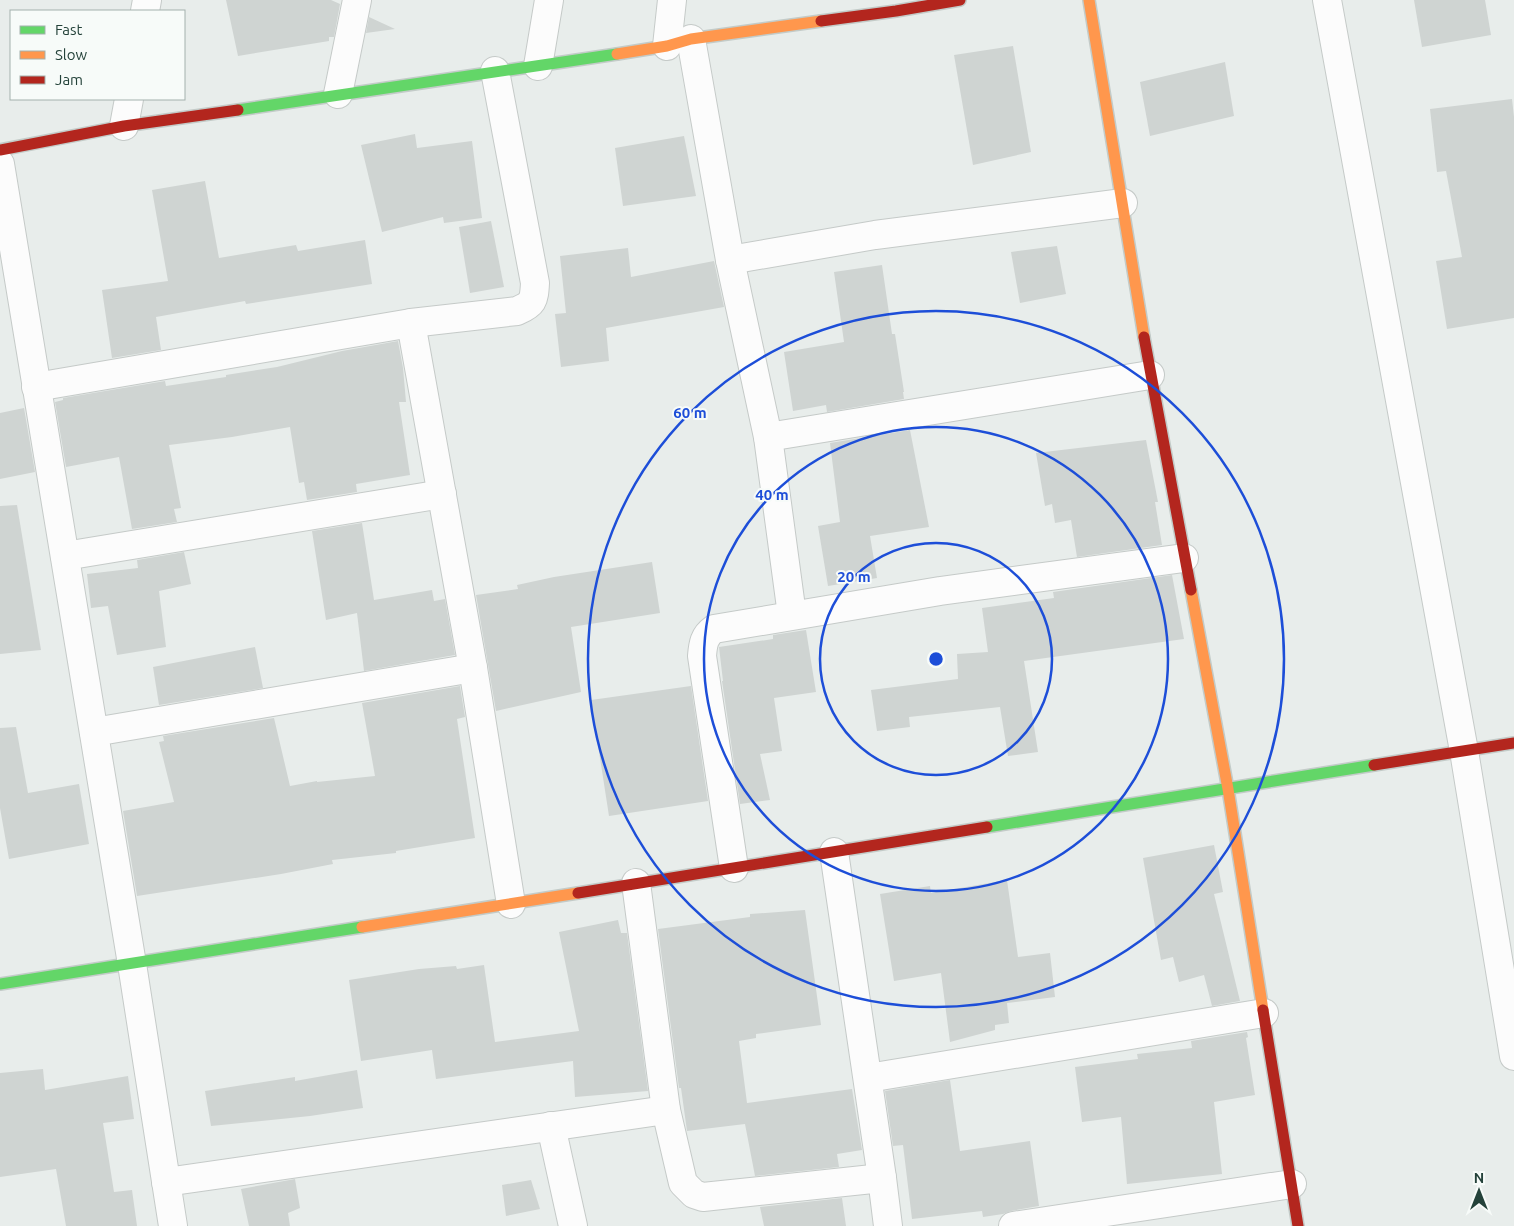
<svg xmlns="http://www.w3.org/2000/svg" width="1514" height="1226" font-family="Ubuntu,sans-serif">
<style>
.building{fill:#cfd4d2}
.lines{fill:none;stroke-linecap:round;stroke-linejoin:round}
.street-casing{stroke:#c5cac8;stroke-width:30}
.fast-casing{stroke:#c3cbc8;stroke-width:14}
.slow-casing{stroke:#c3cbc8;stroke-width:14}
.jam-casing{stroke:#c3cbc8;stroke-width:14}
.street{stroke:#fcfcfc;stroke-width:28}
.fast{stroke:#63d668;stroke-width:11}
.slow{stroke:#ff974d;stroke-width:11}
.jam{stroke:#b3261e;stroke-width:11}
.ring{fill:none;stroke:#1d4ed8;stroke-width:2.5}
.centre{fill:#1d4ed8;stroke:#f7fbf9;stroke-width:2.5}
.ring-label{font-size:15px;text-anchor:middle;font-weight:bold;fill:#1d4ed8;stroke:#f7fbf9;stroke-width:4;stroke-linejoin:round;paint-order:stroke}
</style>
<rect width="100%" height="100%" fill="#e8edeb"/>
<g class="building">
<path d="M 226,0 L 331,0 L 340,4 L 334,37 L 329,37 L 329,41 L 238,56 Z"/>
<path d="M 1414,0 L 1485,0 L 1491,35 L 1422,47 Z"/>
<path d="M 369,17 L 395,29 L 366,33 Z"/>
<path d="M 1013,46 L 1031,152 L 973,165 L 954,55 Z"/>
<path d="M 1225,62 L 1234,116 L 1150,136 L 1140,82 Z"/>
<path d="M 1512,99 L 1514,117 L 1514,318 L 1447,329 L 1436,261 L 1462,257 L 1446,171 L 1437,172 L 1430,109 Z"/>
<path d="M 415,134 L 417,148 L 472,141 L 482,218 L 444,223 L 443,217 L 382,232 L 361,145 Z"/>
<path d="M 684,136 L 696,196 L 623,206 L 615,148 Z"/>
<path d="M 205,181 L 219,258 L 296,245 L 298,251 L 365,240 L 372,284 L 246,304 L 245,301 L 156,317 L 161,350 L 112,358 L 102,290 L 168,281 L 152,190 Z"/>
<path d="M 491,221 L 504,287 L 470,293 L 459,227 Z"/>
<path d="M 1057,246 L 1066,294 L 1020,303 L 1011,252 Z"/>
<path d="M 628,248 L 631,277 L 714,261 L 724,307 L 606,328 L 609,361 L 561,367 L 555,314 L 566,313 L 560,256 Z"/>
<path d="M 882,265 L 892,334 L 895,334 L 904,392 L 903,392 L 904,399 L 827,412 L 826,405 L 793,411 L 784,352 L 844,342 L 834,272 Z"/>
<path d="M 398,341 L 403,368 L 406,402 L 399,402 L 410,475 L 356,484 L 357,492 L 307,500 L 304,482 L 299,483 L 290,427 L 232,437 L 169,445 L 181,508 L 174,509 L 177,522 L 132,529 L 119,457 L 66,467 L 55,402 L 63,400 L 63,398 L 165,381 L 166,386 L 226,377 L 226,375 L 277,367 L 342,351 Z"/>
<path d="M 24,408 L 35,472 L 0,479 L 0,413 Z"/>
<path d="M 910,430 L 929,527 L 870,536 L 877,578 L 828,586 L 818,526 L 840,522 L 830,443 Z"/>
<path d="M 1146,440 L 1158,502 L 1155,502 L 1162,545 L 1077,557 L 1071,520 L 1055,523 L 1052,504 L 1045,506 L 1036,453 Z"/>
<path d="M 17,505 L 41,650 L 0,654 L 0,506 Z"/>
<path d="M 362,523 L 374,600 L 432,590 L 434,601 L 445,599 L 455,655 L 364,671 L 357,613 L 326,620 L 312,531 Z"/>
<path d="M 184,552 L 191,584 L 159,591 L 166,647 L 117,655 L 108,606 L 91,608 L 87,574 L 138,568 L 137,560 Z"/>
<path d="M 652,562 L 660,613 L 571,627 L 581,692 L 496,711 L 476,595 L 518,589 L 517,585 L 554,577 Z"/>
<path d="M 1172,575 L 1184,639 L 1024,661 L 1038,752 L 1008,756 L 1000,707 L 909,717 L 910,727 L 877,731 L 871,690 L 958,679 L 957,654 L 988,652 L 982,608 L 1054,598 L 1053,592 Z"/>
<path d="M 806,630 L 816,692 L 774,698 L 782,751 L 760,754 L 770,800 L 740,804 L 722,681 L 723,681 L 719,647 L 773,639 L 773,635 Z"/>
<path d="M 255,647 L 263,688 L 159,705 L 153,667 Z"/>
<path d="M 460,686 L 465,717 L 457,719 L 475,838 L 396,851 L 396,853 L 332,860 L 333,864 L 281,874 L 137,896 L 123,811 L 174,802 L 159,742 L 164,741 L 163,736 L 274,718 L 290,786 L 317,781 L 317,782 L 375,776 L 362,703 Z"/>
<path d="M 691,686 L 708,801 L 609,816 L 591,700 Z"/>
<path d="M 16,727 L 28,793 L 79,784 L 89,844 L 9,859 L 0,808 L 0,728 Z"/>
<path d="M 1214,845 L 1223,892 L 1214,894 L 1240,1001 L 1212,1006 L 1204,975 L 1179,982 L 1173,957 L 1161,960 L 1143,858 Z"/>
<path d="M 1007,880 L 1018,957 L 1050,953 L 1055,997 L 1007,1003 L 1009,1023 L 995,1025 L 995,1030 L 950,1042 L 941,973 L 894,981 L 880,894 L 930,886 L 931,893 Z"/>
<path d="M 805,910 L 821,1025 L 756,1034 L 756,1038 L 739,1041 L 747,1103 L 852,1089 L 862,1150 L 837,1154 L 839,1167 L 755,1176 L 745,1124 L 687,1131 L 681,1088 L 679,1088 L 658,929 L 750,917 L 750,914 Z"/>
<path d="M 618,920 L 621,933 L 627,933 L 648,1091 L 575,1097 L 573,1061 L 436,1079 L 432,1050 L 361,1061 L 349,980 L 419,969 L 456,966 L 457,969 L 484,965 L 495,1042 L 579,1031 L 559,932 Z"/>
<path d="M 1247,1032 L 1248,1037 L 1246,1038 L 1255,1095 L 1214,1102 L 1222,1174 L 1127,1184 L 1121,1117 L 1082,1122 L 1075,1067 L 1138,1059 L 1137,1054 L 1192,1048 L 1191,1041 Z"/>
<path d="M 43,1069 L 45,1090 L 128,1076 L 134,1119 L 103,1123 L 114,1192 L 132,1190 L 137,1226 L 66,1226 L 56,1169 L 0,1177 L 0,1073 Z"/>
<path d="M 357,1070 L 363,1108 L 310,1116 L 211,1126 L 205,1091 L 295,1077 L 295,1081 Z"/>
<path d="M 950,1080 L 960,1151 L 1030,1141 L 1039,1206 L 1011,1211 L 1003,1214 L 983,1217 L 982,1211 L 912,1219 L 903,1145 L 893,1146 L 885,1091 Z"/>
<path d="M 295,1179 L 300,1208 L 288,1213 L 290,1226 L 249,1226 L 241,1189 Z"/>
<path d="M 531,1180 L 540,1209 L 506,1216 L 502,1185 Z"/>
<path d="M 842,1198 L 846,1226 L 764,1226 L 760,1207 Z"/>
</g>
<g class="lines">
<g class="street-casing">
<g id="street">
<path d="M 1327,0 L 1464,751 L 1514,1056"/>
<path d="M 145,11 L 147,0"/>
<path d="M 691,39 L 730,260 L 768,437 L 792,615"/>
<path d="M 667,46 L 672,0"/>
<path d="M 538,66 L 549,0"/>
<path d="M 338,94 L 357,0"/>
<path d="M 124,126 L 129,99"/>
<path d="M 0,164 L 132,964 L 173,1226"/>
<path d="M 730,260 L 875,235 L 1123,203"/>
<path d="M 411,323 L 473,668 L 511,904"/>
<path d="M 36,387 L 411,323 L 517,311 C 533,304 534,301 535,283 L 495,71"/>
<path d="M 768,437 L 1150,375"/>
<path d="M 65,556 L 442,494"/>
<path d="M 94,732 L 473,668"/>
<path d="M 834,852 L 882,1178 L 888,1226"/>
<path d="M 734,868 L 702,656 C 703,644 704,636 714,629 L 940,591 L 1184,558"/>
<path d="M 636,883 L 666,1110 L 683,1183 L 694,1194 L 703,1197 L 882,1178"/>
<path d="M 868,1078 L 1264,1013"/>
<path d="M 551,1126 L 573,1226"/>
<path d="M 166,1182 L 666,1110"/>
<path d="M 1013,1226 L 1292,1184"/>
</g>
</g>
<g class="fast-casing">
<g id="fast">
<path d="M 238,110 L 617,54"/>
<path d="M 987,827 L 1374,765"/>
<path d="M 0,984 L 362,927"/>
</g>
</g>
<g class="slow-casing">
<g id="slow">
<path d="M 1089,0 L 1144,337"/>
<path d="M 617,54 L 667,46 L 691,39 L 821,21"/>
<path d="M 1191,590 L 1228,789 L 1263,1010"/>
<path d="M 362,927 L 578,893"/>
</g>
</g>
<g class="jam-casing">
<g id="jam">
<path d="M 821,21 L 896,11 L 960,0"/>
<path d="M 0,150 L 124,126 L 238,110"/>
<path d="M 1144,337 L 1191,590"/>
<path d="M 1374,765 L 1514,743"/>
<path d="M 578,893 L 987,827"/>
<path d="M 1263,1010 L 1298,1226"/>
</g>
</g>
<use href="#street" class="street"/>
<use href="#fast" class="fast"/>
<use href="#slow" class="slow"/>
<use href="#jam" class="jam"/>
</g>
<g class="ring">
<circle cx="936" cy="659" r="116"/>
<circle cx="936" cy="659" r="232"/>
<circle cx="936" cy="659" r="348"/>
</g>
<circle cx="936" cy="659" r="8" class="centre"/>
<g class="ring-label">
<text x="690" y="418">60 m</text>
<text x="772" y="500">40 m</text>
<text x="854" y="582">20 m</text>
</g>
<rect x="10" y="10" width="175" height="90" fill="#f7fbf9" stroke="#a3b1ad"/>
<rect x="20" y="26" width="25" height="8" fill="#63d668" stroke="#a3b1ad"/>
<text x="55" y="35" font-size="15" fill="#24423a">Fast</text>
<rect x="20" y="51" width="25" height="8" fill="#ff974d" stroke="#a3b1ad"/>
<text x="55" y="60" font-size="15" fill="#24423a">Slow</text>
<rect x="20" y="76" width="25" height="8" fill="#b3261e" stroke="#a3b1ad"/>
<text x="55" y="85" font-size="15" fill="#24423a">Jam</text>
<g transform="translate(1479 1191)" stroke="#f7fbf9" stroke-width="4" paint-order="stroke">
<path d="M0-4L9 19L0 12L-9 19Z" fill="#24423a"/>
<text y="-8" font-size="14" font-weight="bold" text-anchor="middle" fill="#24423a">N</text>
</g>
</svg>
